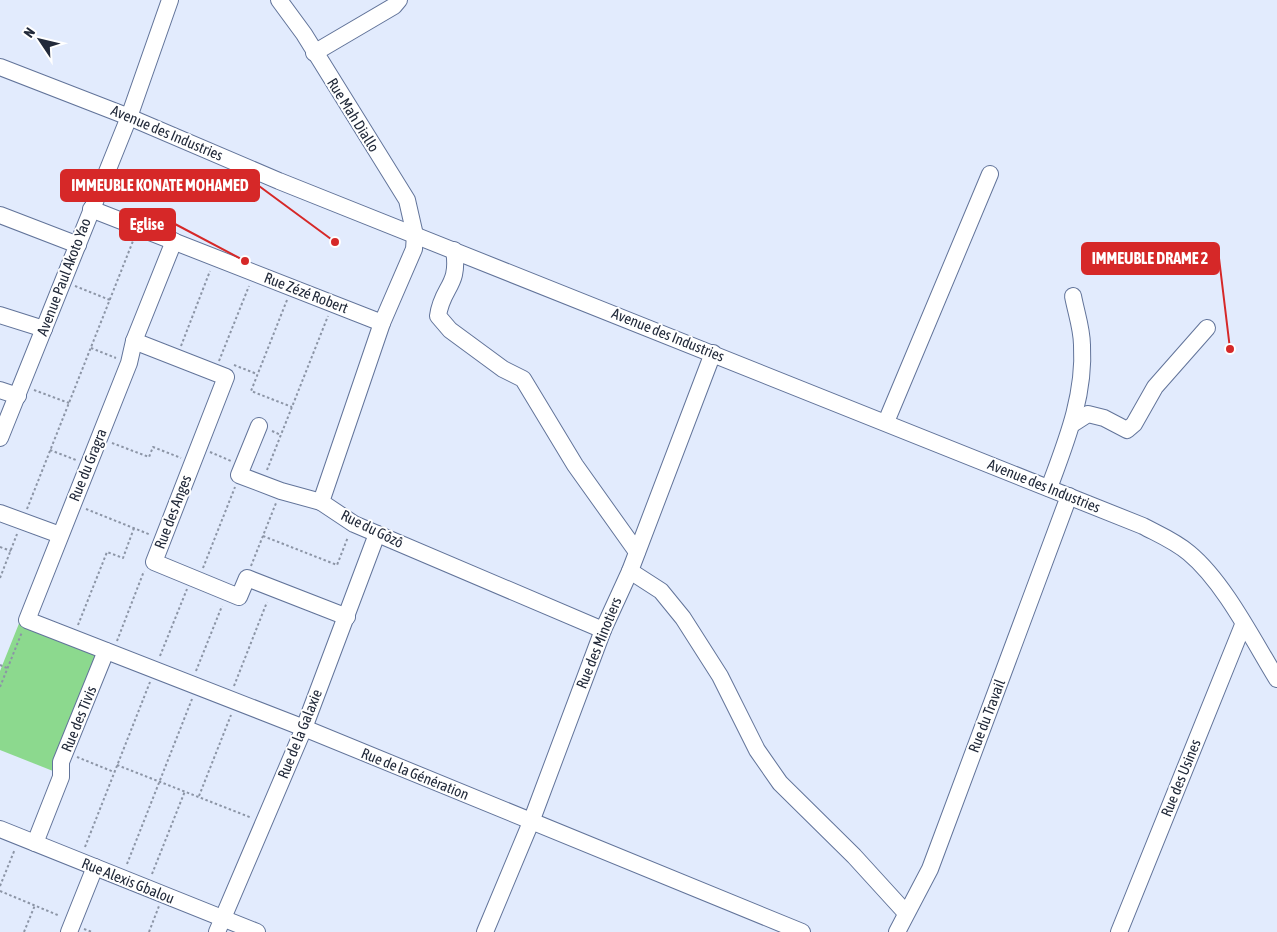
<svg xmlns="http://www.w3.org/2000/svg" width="1277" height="932" font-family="'Asap Condensed',sans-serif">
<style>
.green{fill:#8cd98e}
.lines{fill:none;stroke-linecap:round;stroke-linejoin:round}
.minor-casing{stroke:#62749a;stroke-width:18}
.path{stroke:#8c95a6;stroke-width:2;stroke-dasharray:2.5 2.5;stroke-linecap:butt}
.minor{stroke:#fff;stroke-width:16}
.labels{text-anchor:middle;stroke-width:4;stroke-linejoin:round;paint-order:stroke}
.street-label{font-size:15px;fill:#222a3a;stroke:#fff}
.leader{fill:none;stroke:#d62828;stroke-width:2}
.callout-dot{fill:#d62828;stroke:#fff;stroke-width:2}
.callout{fill:#d62828;stroke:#d62828;stroke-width:2}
.callout-label{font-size:16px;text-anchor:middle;font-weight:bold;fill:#fff}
</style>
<rect width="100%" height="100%" fill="#e2ebfd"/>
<path class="green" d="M 24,611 L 104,642 L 53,771 L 0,750 L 0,671 Z"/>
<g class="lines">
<g class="minor-casing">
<g id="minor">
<path d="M 279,0 L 304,34 L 407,200 L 415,235 L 414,249 L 382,323 L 321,502 L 354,524 L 603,630"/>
<path d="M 314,53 L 394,6 L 399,0"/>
<path d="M 0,67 L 129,117 L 279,181 L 1143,526 C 1158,534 1175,541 1189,553 C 1224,582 1253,640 1277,679"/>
<path d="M 91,209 L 382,323"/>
<path d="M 0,215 L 78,245"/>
<path d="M 174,241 L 134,341 L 129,363 L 27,620 L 304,728 L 802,932"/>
<path d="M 454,250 C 460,287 442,286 438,316 L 450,330 L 503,369 L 523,379 L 575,465 L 637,552"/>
<path d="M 0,315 L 44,329"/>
<path d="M 134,341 L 226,377 L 154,562 L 239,597 L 247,578 L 347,617"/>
<path d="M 0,390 L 18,396"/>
<path d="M 886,422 L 990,174"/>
<path d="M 1074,423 L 1088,414 L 1104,418 L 1127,430 L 1134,424 L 1155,387 L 1207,328"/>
<path d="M 259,426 L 239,475 L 281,491 L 321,502"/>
<path d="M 0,438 L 129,117 L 170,0"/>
<path d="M 1049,488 C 1066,442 1085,396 1082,345 C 1082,329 1076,312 1073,296"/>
<path d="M 0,513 L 60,535"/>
<path d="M 630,571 L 661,591 L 683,618 L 720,676 L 757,750 L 780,783 L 854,856 L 906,913"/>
<path d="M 0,829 L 257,932"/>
<path d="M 35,843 L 61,777 L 61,762 L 106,651"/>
<path d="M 69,932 L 95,867"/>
<path d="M 217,932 L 304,728 L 377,534"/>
<path d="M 485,932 L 531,822 L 603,630 L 630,571 L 713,353"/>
<path d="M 897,932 L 930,869 L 1069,496"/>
<path d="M 1119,932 L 1243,625"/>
</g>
</g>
<g class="path">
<path d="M 75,286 L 110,300"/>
<path d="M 287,300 L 251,391 L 292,407"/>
<path d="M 181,346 L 210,271"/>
<path d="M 91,348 L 116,358"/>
<path d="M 219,361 L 249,286"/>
<path d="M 234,365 L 257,374"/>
<path d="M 34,390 L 69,403"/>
<path d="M 272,431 L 281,435"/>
<path d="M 112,443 L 149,457 L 153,447 L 181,458"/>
<path d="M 50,450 L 76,460"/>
<path d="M 210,452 L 231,461"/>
<path d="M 267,470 L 328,316"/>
<path d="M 27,509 L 133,241"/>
<path d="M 86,509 L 151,535"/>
<path d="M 263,536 L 337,565 L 348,537"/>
<path d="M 0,547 L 11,551"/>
<path d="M 251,566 L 276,503"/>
<path d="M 203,568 L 235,487"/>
<path d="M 0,578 L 17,534"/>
<path d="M 78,625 L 107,552 L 123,558 L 134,528"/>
<path d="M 117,641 L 144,571"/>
<path d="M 160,656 L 187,589"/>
<path d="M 0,665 L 7,668"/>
<path d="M 196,671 L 222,606"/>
<path d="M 234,686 L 267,602"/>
<path d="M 0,687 L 22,632"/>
<path d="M 77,757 L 114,772"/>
<path d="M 117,765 L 252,818"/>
<path d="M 199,796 L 231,715"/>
<path d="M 85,847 L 150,682"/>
<path d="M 127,864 L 192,699"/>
<path d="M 152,874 L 185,791"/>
<path d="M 0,886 L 15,849"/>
<path d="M 0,891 L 60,916"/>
<path d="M 84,929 L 92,932"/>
<path d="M 24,932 L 35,905"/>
<path d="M 149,932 L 159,906"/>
</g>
<use href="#minor" class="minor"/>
</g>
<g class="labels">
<g class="street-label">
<text transform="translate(353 115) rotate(58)" y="5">Rue Mah Diallo</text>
<text transform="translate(167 133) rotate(23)" y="5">Avenue des Industries</text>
<text transform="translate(64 277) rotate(-69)" y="5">Avenue Paul Akoto Yao</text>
<text transform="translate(306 293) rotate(21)" y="5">Rue Zézé Robert</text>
<text transform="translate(668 335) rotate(22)" y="5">Avenue des Industries</text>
<text transform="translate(88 465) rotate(-68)" y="5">Rue du Gragra</text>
<text transform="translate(1044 486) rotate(22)" y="5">Avenue des Industries</text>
<text transform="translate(173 512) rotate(-69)" y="5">Rue des Anges</text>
<text transform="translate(372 529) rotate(26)" y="5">Rue du Gôzô</text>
<text transform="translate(599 643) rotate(-68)" y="5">Rue des Minotiers</text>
<text transform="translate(987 716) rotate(-69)" y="5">Rue du Travail</text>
<text transform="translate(79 719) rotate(-68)" y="5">Rue des Tivis</text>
<text transform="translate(300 734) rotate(-68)" y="5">Rue de la Galaxie</text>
<text transform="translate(415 774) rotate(22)" y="5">Rue de la Génération</text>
<text transform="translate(1181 778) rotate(-68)" y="5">Rue des Usines</text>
<text transform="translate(128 881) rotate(22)" y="5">Rue Alexis Gbalou</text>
</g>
</g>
<path class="leader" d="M335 242L259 186M245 261L175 224M1230 349L1219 258"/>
<g class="callout-dot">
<circle cx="335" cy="242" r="5"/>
<circle cx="245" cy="261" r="5"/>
<circle cx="1230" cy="349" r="5"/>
</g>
<g class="callout">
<rect x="61" y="170" width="198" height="31" rx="5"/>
<rect x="120" y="209" width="55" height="31" rx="5"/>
<rect x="1082" y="243" width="137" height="31" rx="5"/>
</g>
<g class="callout-label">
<text x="160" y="191">IMMEUBLE KONATE MOHAMED</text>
<text x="147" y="230">Eglise</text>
<text x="1150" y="264">IMMEUBLE DRAME 2</text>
</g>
<g transform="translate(40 40) rotate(305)" stroke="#ffffff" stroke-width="4" paint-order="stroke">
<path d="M0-4L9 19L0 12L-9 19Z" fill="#222a3a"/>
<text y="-8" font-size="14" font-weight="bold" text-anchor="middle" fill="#222a3a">N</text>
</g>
</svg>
